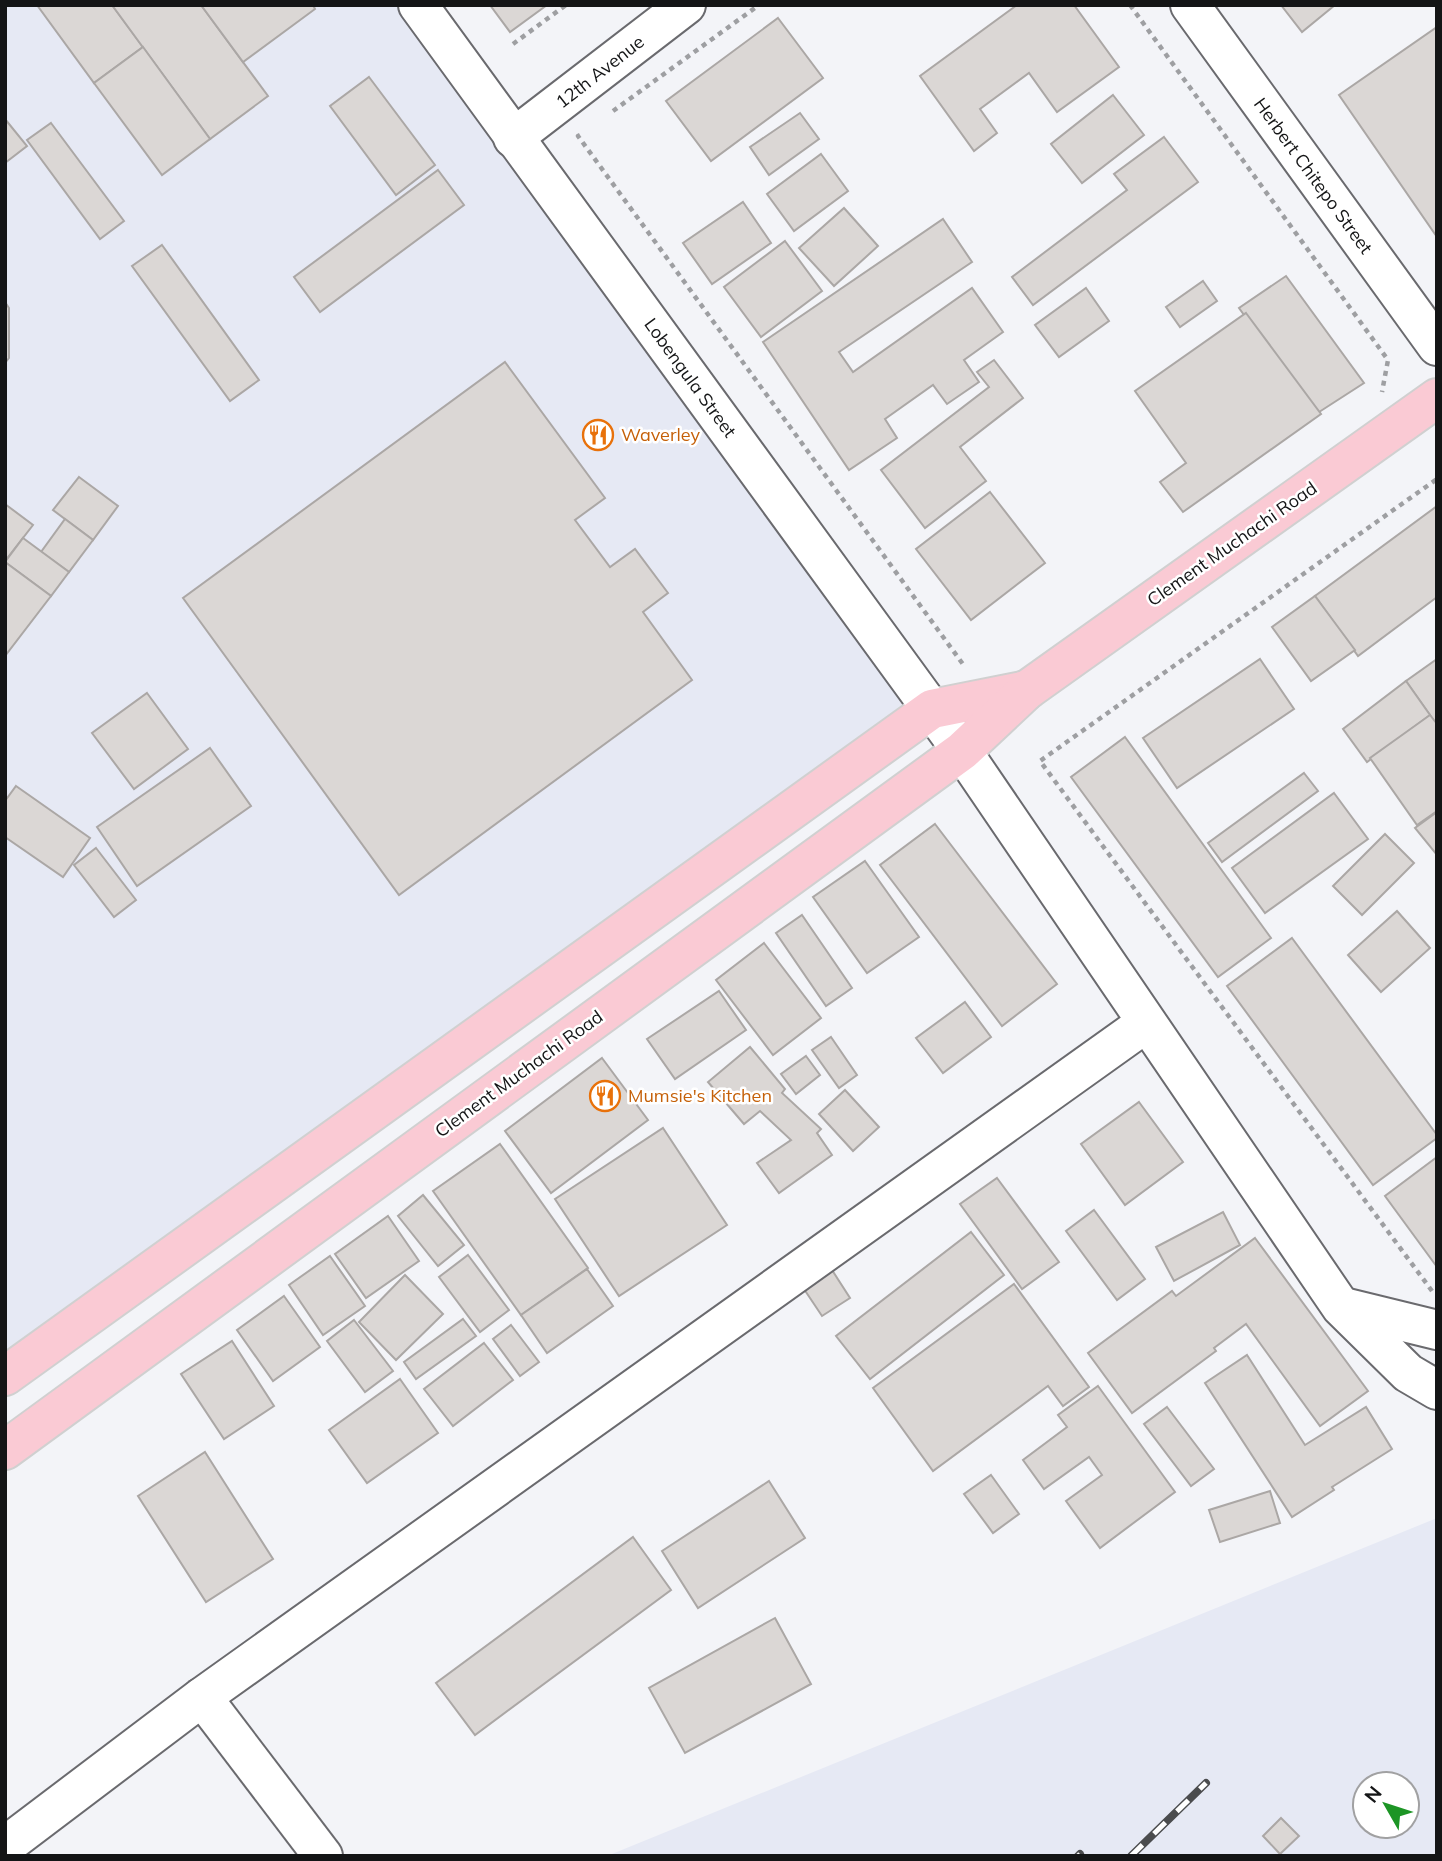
<svg xmlns="http://www.w3.org/2000/svg" width="1442" height="1861" font-family="Mulish,sans-serif">
<style>
.built{fill:#e6e9f4;fill-rule:evenodd}
.building{fill:#dbd7d5;stroke:#aba7a5;stroke-width:2}
.lines{fill:none;stroke-linecap:round;stroke-linejoin:round}
.minor-casing{stroke:#6a6a6e;stroke-width:42}
.major-casing{stroke:#d0d0d0;stroke-width:42}
.path{stroke:#9e9fa2;stroke-width:4.5;stroke-dasharray:5 5;stroke-linecap:butt}
.minor{stroke:#fff;stroke-width:38}
.major{stroke:#facad4;stroke-width:38}
.rail-casing{stroke:#4b4c4e;stroke-width:8}
.rail{stroke:#fff;stroke-width:5;stroke-dasharray:16;stroke-linecap:butt}
.labels{text-anchor:middle;stroke-width:5;stroke-linejoin:round;paint-order:stroke}
.street-label{font-size:18px;fill:#141516;stroke:#fff}
.food-label{font-size:18px;fill:#c56008;stroke:#fff;text-anchor:start}
</style>
<rect width="100%" height="100%" fill="#f3f4f8"/>
<g class="built">
<path d="M 5,5 L 410,5 L 918,706 L 5,1370 Z"/>
<path d="M 1437,1518 L 1437,1856 L 607,1856 ZM 1365,1784 L 1407,1784 L 1407,1826 L 1365,1826 Z"/>
</g>
<g class="building">
<path d="M 37,5 L 112,5 L 143,47 L 94,83 Z"/>
<path d="M 112,5 L 201,5 L 268,96 L 210,139 Z"/>
<path d="M 201,5 L 313,5 L 315,9 L 243,62 Z"/>
<path d="M 490,5 L 547,5 L 510,32 Z"/>
<path d="M 1017,5 L 1074,5 L 1119,67 L 1057,112 L 1029,73 L 980,109 L 997,133 L 974,151 L 920,76 Z"/>
<path d="M 1281,5 L 1335,5 L 1302,32 Z"/>
<path d="M 778,18 L 823,78 L 711,161 L 666,101 Z"/>
<path d="M 1437,27 L 1437,237 L 1339,95 Z"/>
<path d="M 143,47 L 210,139 L 162,175 L 94,83 Z"/>
<path d="M 369,77 L 435,165 L 396,195 L 330,106 Z"/>
<path d="M 1113,95 L 1144,135 L 1082,183 L 1051,144 Z"/>
<path d="M 800,113 L 819,139 L 769,175 L 750,147 Z"/>
<path d="M 5,119 L 27,146 L 5,163 Z"/>
<path d="M 51,123 L 124,221 L 100,239 L 27,140 Z"/>
<path d="M 1164,137 L 1198,182 L 1033,305 L 1012,277 L 1127,190 L 1114,174 Z"/>
<path d="M 821,154 L 848,191 L 794,231 L 767,194 Z"/>
<path d="M 438,170 L 464,205 L 320,312 L 294,277 Z"/>
<path d="M 743,202 L 771,243 L 712,284 L 683,243 Z"/>
<path d="M 844,208 L 878,246 L 834,286 L 799,248 Z"/>
<path d="M 943,219 L 972,262 L 839,352 L 853,372 L 972,288 L 1003,332 L 964,360 L 979,382 L 947,404 L 933,385 L 885,419 L 897,438 L 849,470 L 763,342 Z"/>
<path d="M 785,241 L 822,291 L 761,337 L 724,287 Z"/>
<path d="M 162,245 L 259,380 L 230,401 L 132,266 Z"/>
<path d="M 1286,276 L 1364,383 L 1316,414 L 1239,308 Z"/>
<path d="M 1203,281 L 1217,301 L 1180,327 L 1166,307 Z"/>
<path d="M 1086,288 L 1109,321 L 1059,357 L 1035,325 Z"/>
<path d="M 5,302 L 9,308 L 9,358 L 5,363 Z"/>
<path d="M 1246,313 L 1321,414 L 1183,512 L 1160,482 L 1186,463 L 1135,391 Z"/>
<path d="M 994,360 L 1023,398 L 960,447 L 986,481 L 925,528 L 881,470 L 989,387 L 977,372 Z"/>
<path d="M 505,362 L 605,498 L 575,520 L 610,567 L 635,549 L 668,593 L 643,612 L 692,680 L 399,895 L 183,598 Z"/>
<path d="M 79,477 L 118,506 L 93,540 L 53,510 Z"/>
<path d="M 990,492 L 1045,563 L 971,620 L 916,549 Z"/>
<path d="M 5,504 L 33,525 L 5,561 Z"/>
<path d="M 1437,506 L 1437,597 L 1358,656 L 1315,596 Z"/>
<path d="M 65,519 L 93,540 L 69,572 L 41,552 Z"/>
<path d="M 23,538 L 69,572 L 51,596 L 5,562 Z"/>
<path d="M 5,562 L 51,596 L 5,656 Z"/>
<path d="M 1315,596 L 1355,650 L 1311,681 L 1272,627 Z"/>
<path d="M 1260,659 L 1294,709 L 1177,788 L 1143,738 Z"/>
<path d="M 1437,659 L 1437,725 L 1406,681 Z"/>
<path d="M 1406,681 L 1430,715 L 1367,762 L 1343,729 Z"/>
<path d="M 147,693 L 188,749 L 134,789 L 92,733 Z"/>
<path d="M 1430,715 L 1437,724 L 1437,811 L 1417,825 L 1370,758 Z"/>
<path d="M 1125,737 L 1271,938 L 1218,977 L 1071,777 Z"/>
<path d="M 210,748 L 251,806 L 137,886 L 97,827 Z"/>
<path d="M 1304,773 L 1318,791 L 1222,862 L 1208,843 Z"/>
<path d="M 16,786 L 90,838 L 63,877 L 5,837 L 5,801 Z"/>
<path d="M 1334,793 L 1368,839 L 1265,913 L 1232,868 Z"/>
<path d="M 1437,812 L 1437,855 L 1415,828 Z"/>
<path d="M 935,824 L 1057,984 L 1002,1026 L 880,865 Z"/>
<path d="M 1385,834 L 1414,863 L 1362,915 L 1333,886 Z"/>
<path d="M 96,848 L 136,900 L 114,917 L 74,865 Z"/>
<path d="M 865,861 L 919,937 L 867,973 L 813,897 Z"/>
<path d="M 1397,911 L 1430,948 L 1381,992 L 1348,955 Z"/>
<path d="M 802,915 L 852,988 L 826,1006 L 776,933 Z"/>
<path d="M 1292,938 L 1437,1135 L 1437,1138 L 1373,1185 L 1227,986 Z"/>
<path d="M 764,943 L 821,1018 L 773,1055 L 716,980 Z"/>
<path d="M 719,991 L 746,1030 L 675,1079 L 647,1039 Z"/>
<path d="M 965,1002 L 991,1037 L 943,1073 L 916,1038 Z"/>
<path d="M 831,1037 L 857,1075 L 839,1088 L 812,1050 Z"/>
<path d="M 750,1047 L 785,1089 L 782,1093 L 821,1129 L 817,1133 L 832,1155 L 779,1193 L 757,1163 L 791,1140 L 760,1111 L 744,1124 L 708,1082 Z"/>
<path d="M 806,1056 L 820,1075 L 796,1094 L 781,1074 Z"/>
<path d="M 602,1058 L 648,1120 L 551,1193 L 505,1131 Z"/>
<path d="M 845,1090 L 879,1127 L 853,1151 L 819,1114 Z"/>
<path d="M 1139,1102 L 1183,1162 L 1125,1205 L 1081,1144 Z"/>
<path d="M 663,1128 L 727,1225 L 619,1296 L 555,1199 Z"/>
<path d="M 500,1144 L 588,1268 L 521,1315 L 433,1191 Z"/>
<path d="M 1437,1157 L 1437,1267 L 1385,1196 Z"/>
<path d="M 997,1178 L 1059,1262 L 1022,1289 L 960,1204 Z"/>
<path d="M 423,1195 L 464,1245 L 438,1266 L 398,1216 Z"/>
<path d="M 1094,1210 L 1145,1279 L 1117,1300 L 1066,1231 Z"/>
<path d="M 1223,1212 L 1240,1245 L 1174,1281 L 1156,1247 Z"/>
<path d="M 388,1216 L 419,1261 L 366,1298 L 335,1254 Z"/>
<path d="M 971,1232 L 1004,1275 L 870,1379 L 836,1336 Z"/>
<path d="M 1255,1238 L 1368,1391 L 1320,1426 L 1246,1324 L 1214,1348 L 1216,1351 L 1132,1413 L 1088,1353 L 1172,1291 L 1176,1296 Z"/>
<path d="M 468,1255 L 509,1310 L 480,1332 L 439,1277 Z"/>
<path d="M 330,1256 L 365,1306 L 323,1335 L 289,1285 Z"/>
<path d="M 587,1269 L 613,1306 L 547,1353 L 521,1315 Z"/>
<path d="M 832,1270 L 850,1298 L 822,1316 L 804,1289 Z"/>
<path d="M 405,1275 L 443,1314 L 396,1360 L 359,1322 Z"/>
<path d="M 1014,1284 L 1089,1387 L 1063,1406 L 1048,1386 L 933,1471 L 873,1388 Z"/>
<path d="M 284,1296 L 320,1347 L 273,1381 L 237,1330 Z"/>
<path d="M 463,1319 L 476,1336 L 416,1379 L 404,1362 Z"/>
<path d="M 354,1320 L 393,1371 L 365,1392 L 327,1341 Z"/>
<path d="M 511,1325 L 539,1362 L 520,1376 L 493,1339 Z"/>
<path d="M 232,1341 L 274,1406 L 224,1439 L 181,1374 Z"/>
<path d="M 484,1343 L 513,1380 L 453,1426 L 424,1389 Z"/>
<path d="M 1247,1355 L 1305,1445 L 1366,1407 L 1392,1449 L 1332,1487 L 1334,1490 L 1292,1517 L 1205,1383 Z"/>
<path d="M 400,1379 L 438,1433 L 367,1483 L 329,1430 Z"/>
<path d="M 1098,1386 L 1175,1492 L 1100,1548 L 1066,1501 L 1102,1475 L 1089,1457 L 1044,1489 L 1023,1460 L 1067,1427 L 1058,1415 Z"/>
<path d="M 1167,1407 L 1214,1469 L 1191,1486 L 1144,1424 Z"/>
<path d="M 205,1452 L 273,1559 L 206,1602 L 138,1496 Z"/>
<path d="M 991,1475 L 1019,1514 L 993,1533 L 964,1494 Z"/>
<path d="M 769,1481 L 805,1538 L 698,1608 L 662,1551 Z"/>
<path d="M 1270,1491 L 1280,1523 L 1220,1542 L 1209,1510 Z"/>
<path d="M 633,1537 L 671,1590 L 475,1735 L 436,1683 Z"/>
<path d="M 775,1618 L 811,1684 L 685,1753 L 649,1688 Z"/>
<path d="M 1281,1818 L 1299,1836 L 1280,1854 L 1263,1836 Z"/>
</g>
<g class="lines">
<g class="minor-casing">
<g id="minor">
<path d="M 418,5 L 962,751 L 1341,1307 L 1408,1373 L 1437,1390"/>
<path d="M 1190,5 L 1437,346"/>
<path d="M 513,138 L 686,5"/>
<path d="M 1343,1307 L 1437,1330"/>
<path d="M 202,1697 L 323,1856"/>
<path d="M 5,1846 L 202,1697 L 1146,1023"/>
</g>
</g>
<g class="major-casing">
<g id="major">
<path d="M 5,1376 L 932,709 L 1027,690"/>
<path d="M 5,1450 L 962,751 L 1027,690 L 1437,398"/>
</g>
</g>
<g class="path">
<path d="M 1130,5 L 1388,360 L 1382,392"/>
<path d="M 513,44 L 566,5"/>
<path d="M 613,111 L 759,5"/>
<path d="M 580,135 L 578,136 L 965,667"/>
<path d="M 1432,1291 L 1040,761 L 1437,479"/>
</g>
<use href="#minor" class="minor"/>
<use href="#major" class="major"/>
<g class="rail-casing">
<g id="rail">
<path d="M 1078,1856 L 1080,1854"/>
<path d="M 1131,1856 L 1206,1783"/>
</g>
</g>
<use href="#rail" class="rail"/>
</g>
<defs>
<g id="restaurant-ring" transform="scale(1.575)"><circle r="9.5" fill="#fff" stroke="#e8710a" stroke-width="1.5"/><path d="M-5-6h1v4h1v-4h1v4h1v-4h1v5L-1.5 .5V6h-2V.5L-5-1ZM5-6V6H3V1.5H1.5Q1.5-4 5-6Z" fill="#e8710a"/></g>
</defs>
<g fill-rule="evenodd">
<use href="#restaurant-ring" x="598" y="435"/>
<use href="#restaurant-ring" x="605" y="1096"/>
</g>
<g class="labels">
<g class="street-label">
<text transform="translate(600 72) rotate(-38)" y="6">12th Avenue</text>
<text transform="translate(1313 176) rotate(54)" y="6">Herbert Chitepo Street</text>
<text transform="translate(690 378) rotate(54)" y="6">Lobengula Street</text>
<text transform="translate(1232 544) rotate(-35)" y="6">Clement Muchachi Road</text>
<text transform="translate(519 1074) rotate(-36)" y="6">Clement Muchachi Road</text>
</g>
<g class="food-label">
<text x="621" y="441">Waverley</text>
<text x="628" y="1102">Mumsie's Kitchen</text>
</g>
</g>
<rect width="1442" height="1861" fill="none" stroke="#141516" stroke-width="14"/>
<g transform="translate(1386 1805) rotate(309)"><circle r="33" fill="#ffffff" stroke="#a1a1a2" stroke-width="2"/>
<path d="M0-5L12 26L0 18L-12 26Z" fill="#1c9525"/>
<text y="-10" font-size="19" font-weight="bold" text-anchor="middle" fill="#141516">N</text>
</g>
</svg>
